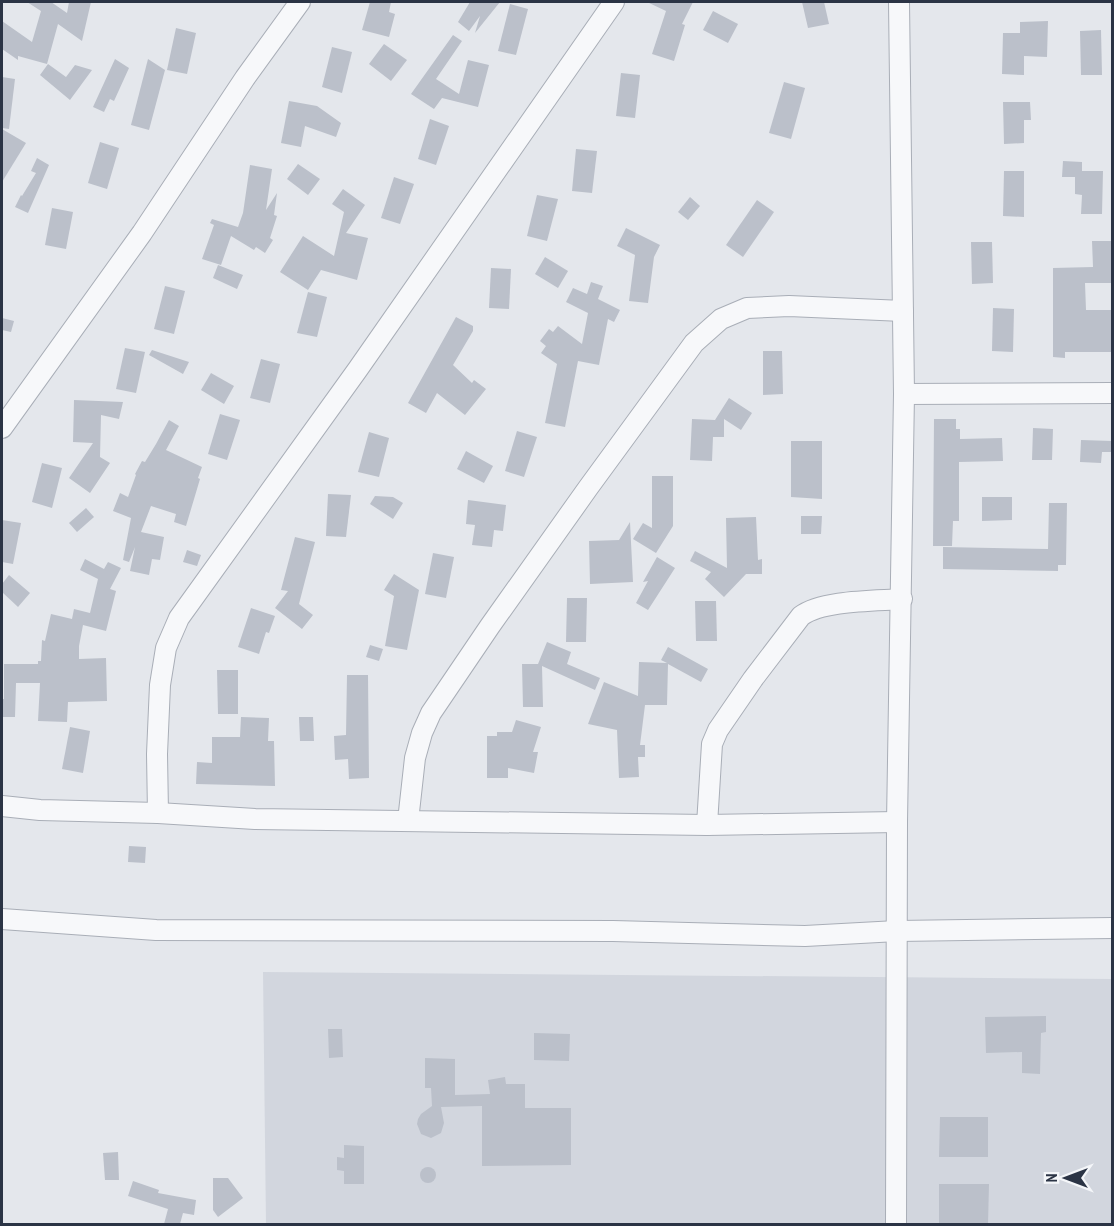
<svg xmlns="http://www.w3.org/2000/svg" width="1114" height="1226" font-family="'PT Sans Narrow',sans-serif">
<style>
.built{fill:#d2d6de}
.building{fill:#bbc0ca}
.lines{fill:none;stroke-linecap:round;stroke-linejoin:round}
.minor-casing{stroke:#a9aeb7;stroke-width:22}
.minor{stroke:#f7f8fa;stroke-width:20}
</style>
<rect width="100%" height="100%" fill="#e4e7ec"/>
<path class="built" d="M 263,972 L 1112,979 L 1112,1224 L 266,1224 Z"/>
<g class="building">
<path d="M 27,2 L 51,2 L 67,13 L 69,2 L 91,2 L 82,41 L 58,24 L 47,64 L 18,56 L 18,60 L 2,49 L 2,21 L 32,42 L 41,11 Z"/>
<path d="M 370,2 L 391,2 L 389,12 L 395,14 L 389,37 L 362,30 Z"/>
<path d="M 470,2 L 500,2 L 475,33 L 480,16 L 469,31 L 458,22 Z"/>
<path d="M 647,2 L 693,2 L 682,24 L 685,25 L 674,61 L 652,54 L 666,11 Z"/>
<path d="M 802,2 L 824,2 L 829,24 L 808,28 Z"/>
<path d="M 510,4 L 528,9 L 516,55 L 498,51 Z"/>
<path d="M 713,11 L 738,24 L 728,43 L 703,30 Z"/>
<path d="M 1048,21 L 1047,57 L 1024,56 L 1024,75 L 1002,74 L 1003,33 L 1020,33 L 1020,22 Z"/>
<path d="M 176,28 L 196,33 L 187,74 L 167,70 Z"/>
<path d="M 1101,30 L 1102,75 L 1081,75 L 1080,31 Z"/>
<path d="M 453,35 L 462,41 L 436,79 L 459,94 L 468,60 L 489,65 L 478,107 L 442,98 L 434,109 L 411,94 Z"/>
<path d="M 384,44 L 407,60 L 391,81 L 369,64 Z"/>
<path d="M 332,47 L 352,52 L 342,93 L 322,87 Z"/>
<path d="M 115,59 L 129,68 L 114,101 L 110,99 L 104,112 L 93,107 Z"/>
<path d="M 148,59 L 165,70 L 149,130 L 131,125 Z"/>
<path d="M 48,64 L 66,77 L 75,65 L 92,70 L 70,100 L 40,75 Z"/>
<path d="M 621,73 L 640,75 L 635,118 L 616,116 Z"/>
<path d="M 2,77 L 15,79 L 9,129 L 2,128 Z"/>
<path d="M 784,82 L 805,88 L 791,139 L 769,133 Z"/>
<path d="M 289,101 L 317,106 L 341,123 L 336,137 L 305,126 L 301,147 L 281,143 Z"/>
<path d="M 1003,102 L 1030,102 L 1031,120 L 1024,120 L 1024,143 L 1004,144 Z"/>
<path d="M 430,119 L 449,126 L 436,165 L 418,159 Z"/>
<path d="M 2,129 L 26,143 L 2,182 Z"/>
<path d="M 100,142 L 119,148 L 107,189 L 88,183 Z"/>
<path d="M 576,149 L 597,151 L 592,193 L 572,191 Z"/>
<path d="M 37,158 L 49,165 L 28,213 L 15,207 L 21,195 L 22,196 L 36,173 L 31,171 Z"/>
<path d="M 1063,161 L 1082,162 L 1082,171 L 1103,171 L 1102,214 L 1081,214 L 1082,195 L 1075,194 L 1075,177 L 1062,177 Z"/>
<path d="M 298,164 L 320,179 L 308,195 L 287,179 Z"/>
<path d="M 250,165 L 272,169 L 266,210 L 277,193 L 274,215 L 277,216 L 270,238 L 273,240 L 265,253 L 256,247 L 254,250 L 231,236 L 221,265 L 202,259 L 214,225 L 210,223 L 212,219 L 238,227 L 243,213 Z"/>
<path d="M 1004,171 L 1024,171 L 1024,217 L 1003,216 Z"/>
<path d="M 394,177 L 414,184 L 400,224 L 381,218 Z"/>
<path d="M 343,189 L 365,205 L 346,233 L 368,238 L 357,280 L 321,270 L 308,290 L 280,272 L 303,236 L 334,256 L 344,212 L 332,204 Z"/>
<path d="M 537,195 L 558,199 L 547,241 L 527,236 Z"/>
<path d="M 690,197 L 700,206 L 688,220 L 678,212 Z"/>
<path d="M 757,200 L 774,212 L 743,257 L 726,245 Z"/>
<path d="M 52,208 L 73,212 L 66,249 L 45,245 Z"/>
<path d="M 626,228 L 660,245 L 654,257 L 648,303 L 629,301 L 635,255 L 617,246 Z"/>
<path d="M 1092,241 L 1113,241 L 1113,283 L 1085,283 L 1086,310 L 1111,310 L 1112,352 L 1065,352 L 1065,358 L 1053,357 L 1053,268 L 1093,267 Z"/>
<path d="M 971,242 L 992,242 L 993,283 L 972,284 Z"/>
<path d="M 545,257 L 568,271 L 558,288 L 535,274 Z"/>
<path d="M 218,265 L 243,275 L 237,289 L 213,278 Z"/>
<path d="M 491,268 L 511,269 L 509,309 L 489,308 Z"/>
<path d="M 591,282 L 603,286 L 598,299 L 620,310 L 614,322 L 608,319 L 599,365 L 578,361 L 565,427 L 545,423 L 557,364 L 541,353 L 546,346 L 540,341 L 549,329 L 553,332 L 558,326 L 582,344 L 588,313 L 566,302 L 573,288 L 587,294 Z"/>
<path d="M 165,286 L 185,291 L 174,334 L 154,329 Z"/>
<path d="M 308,292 L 327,297 L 317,337 L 297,333 Z"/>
<path d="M 993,308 L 1014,309 L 1013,352 L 992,351 Z"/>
<path d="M 456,317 L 473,326 L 473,331 L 453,365 L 472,383 L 474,380 L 486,389 L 465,415 L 437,393 L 426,413 L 408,403 Z"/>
<path d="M 2,318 L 14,321 L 11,332 L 2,330 Z"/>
<path d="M 125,348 L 145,352 L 136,393 L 116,389 Z"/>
<path d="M 152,350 L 189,362 L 183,374 L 149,355 Z"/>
<path d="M 763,351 L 782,351 L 783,394 L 763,395 Z"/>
<path d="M 261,359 L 280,364 L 270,403 L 250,398 Z"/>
<path d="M 211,373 L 234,386 L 224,404 L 201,390 Z"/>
<path d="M 729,398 L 752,413 L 741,430 L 724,419 L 724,437 L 713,437 L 712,461 L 690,460 L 692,419 L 715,420 Z"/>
<path d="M 74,400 L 123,402 L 119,419 L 101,415 L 100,457 L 110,463 L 90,493 L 69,478 L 93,443 L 73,442 Z"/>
<path d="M 220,414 L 240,420 L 227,460 L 208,454 Z"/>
<path d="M 934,419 L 956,419 L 956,429 L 960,429 L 960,439 L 1002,438 L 1003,461 L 959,462 L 959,521 L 953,521 L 952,546 L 933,546 Z"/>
<path d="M 169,420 L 179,426 L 166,450 L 202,467 L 198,478 L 200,479 L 186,526 L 174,522 L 176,514 L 151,506 L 141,532 L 164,537 L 160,560 L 152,559 L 149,575 L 130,571 L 135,547 L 129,562 L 123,560 L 131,518 L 113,511 L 120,493 L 128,497 L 136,475 L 135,474 L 142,461 L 145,462 L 156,444 Z"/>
<path d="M 1033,428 L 1053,429 L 1052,460 L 1032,460 Z"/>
<path d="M 517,431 L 537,437 L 524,477 L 505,471 Z"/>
<path d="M 369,432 L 389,438 L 379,477 L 358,472 Z"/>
<path d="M 1081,440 L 1113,441 L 1113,452 L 1102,452 L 1101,463 L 1080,462 Z"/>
<path d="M 791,441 L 822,441 L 822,499 L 791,497 Z"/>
<path d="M 466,451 L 493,466 L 484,483 L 457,469 Z"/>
<path d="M 42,463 L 62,468 L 52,508 L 32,502 Z"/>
<path d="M 652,476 L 673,476 L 673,526 L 656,553 L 633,539 L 643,523 L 652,528 Z"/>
<path d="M 328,494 L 351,495 L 346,537 L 326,536 Z"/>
<path d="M 375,496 L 393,497 L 403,503 L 393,519 L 370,504 Z"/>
<path d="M 982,497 L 1012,497 L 1012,520 L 982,521 Z"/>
<path d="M 468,500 L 506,505 L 503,531 L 494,530 L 492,547 L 472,545 L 475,525 L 466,524 Z"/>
<path d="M 1049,503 L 1067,503 L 1066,565 L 1058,565 L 1058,571 L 943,569 L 943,547 L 1048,549 Z"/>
<path d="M 86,508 L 94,517 L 77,532 L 69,523 Z"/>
<path d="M 801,516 L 822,516 L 821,534 L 801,534 Z"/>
<path d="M 756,517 L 758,560 L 762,559 L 762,574 L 746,574 L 724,597 L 705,579 L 711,572 L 690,561 L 695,551 L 727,568 L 726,518 Z"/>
<path d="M 2,520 L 21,523 L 13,564 L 2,562 Z"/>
<path d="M 630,522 L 633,582 L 590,584 L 589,541 L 619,540 Z"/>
<path d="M 295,537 L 315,542 L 299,604 L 313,615 L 302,629 L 275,608 L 288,591 L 281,590 Z"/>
<path d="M 187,550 L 201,555 L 197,566 L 183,562 Z"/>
<path d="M 433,553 L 454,557 L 446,598 L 425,594 Z"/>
<path d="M 657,557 L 675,568 L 648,610 L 636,603 L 648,581 L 643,582 Z"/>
<path d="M 85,559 L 104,569 L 108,562 L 121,568 L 110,589 L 116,591 L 106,631 L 83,625 L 79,646 L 79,659 L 106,658 L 107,701 L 68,702 L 67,722 L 38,721 L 40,683 L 16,683 L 15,717 L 2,717 L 2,699 L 4,699 L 4,664 L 38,664 L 38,661 L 41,661 L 42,640 L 45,641 L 51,614 L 72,619 L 74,609 L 90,613 L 98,579 L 80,570 Z"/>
<path d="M 394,574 L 419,590 L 407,650 L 385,646 L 394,596 L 384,590 Z"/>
<path d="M 9,575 L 30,593 L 18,607 L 2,592 L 2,584 Z"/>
<path d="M 567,598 L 587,598 L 586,642 L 566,642 Z"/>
<path d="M 695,601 L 716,601 L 717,641 L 696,641 Z"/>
<path d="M 251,608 L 275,616 L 269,633 L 266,632 L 259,654 L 238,647 Z"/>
<path d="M 547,642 L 571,652 L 567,664 L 600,678 L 595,690 L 542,666 L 543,707 L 523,707 L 522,664 L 538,664 Z"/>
<path d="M 370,645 L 383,649 L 379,661 L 366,657 Z"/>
<path d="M 668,647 L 708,669 L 701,682 L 668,664 L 667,705 L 645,705 L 640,745 L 645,745 L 645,757 L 638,757 L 639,777 L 619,778 L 617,730 L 588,724 L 604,682 L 638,696 L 639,662 L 667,663 L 661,660 Z"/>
<path d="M 217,670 L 238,670 L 238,714 L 218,714 Z"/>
<path d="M 347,675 L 368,675 L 369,778 L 349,779 L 348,759 L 335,760 L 334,736 L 346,735 Z"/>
<path d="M 241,717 L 269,718 L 268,741 L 274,741 L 275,786 L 196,784 L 197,762 L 212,763 L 212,737 L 240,737 Z"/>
<path d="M 299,717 L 313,717 L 314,741 L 300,741 Z"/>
<path d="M 516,720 L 541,727 L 533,752 L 538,752 L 534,773 L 508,768 L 508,778 L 487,778 L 487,736 L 497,736 L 497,732 L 512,732 Z"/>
<path d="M 70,727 L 90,731 L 83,773 L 62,769 Z"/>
<path d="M 129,846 L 146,847 L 145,863 L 128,862 Z"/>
<path d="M 1046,1016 L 1046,1032 L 1041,1033 L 1040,1074 L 1022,1073 L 1022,1052 L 986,1053 L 985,1017 Z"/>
<path d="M 328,1029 L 342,1029 L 343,1057 L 329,1058 Z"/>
<path d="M 534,1033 L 570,1034 L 569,1061 L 534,1060 Z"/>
<path d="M 425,1058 L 455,1059 L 455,1095 L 490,1094 L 488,1080 L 505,1077 L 506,1084 L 525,1084 L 525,1108 L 571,1108 L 571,1165 L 482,1166 L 482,1106 L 441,1107 L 444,1123 L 441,1133 L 431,1138 L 421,1134 L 417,1124 L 418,1119 L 421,1114 L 432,1106 L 431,1088 L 425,1088 Z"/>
<path d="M 940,1117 L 988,1117 L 988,1157 L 939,1157 Z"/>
<path d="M 344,1145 L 364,1146 L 364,1184 L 344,1184 L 344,1171 L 337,1170 L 337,1157 L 344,1158 Z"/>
<path d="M 118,1152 L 119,1180 L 105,1180 L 103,1153 Z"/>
<circle cx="428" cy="1175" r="8"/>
<path d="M 213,1178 L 228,1178 L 243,1198 L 218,1217 L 213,1210 Z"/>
<path d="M 133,1181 L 159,1190 L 158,1193 L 196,1200 L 194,1215 L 183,1213 L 180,1224 L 164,1224 L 168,1209 L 128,1196 Z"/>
<path d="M 939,1184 L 989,1184 L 988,1224 L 939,1224 Z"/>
</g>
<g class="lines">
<g class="minor-casing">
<g id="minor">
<path d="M 904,394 L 1112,393"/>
<path d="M 2,428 L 142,233 L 245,78 L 300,2"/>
<path d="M 2,806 L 40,810 L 158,813 L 255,819 L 707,825 L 897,822"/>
<path d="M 158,813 L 157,754 L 160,685 L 166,648 L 179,618 L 358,369 L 614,2"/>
<path d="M 408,821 L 415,758 L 422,733 L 431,713 L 490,626 L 588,488 L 694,343 L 721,319 L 747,308 L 789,306 L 903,311"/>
<path d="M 707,825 L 712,744 L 718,730 L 753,679 L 801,616 C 822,600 875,601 902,599"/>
<path d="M 2,919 L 156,930 L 613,931 L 805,936 L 897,931 L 1112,928"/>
<path d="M 896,1224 L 897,822 L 904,394 L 899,2"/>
</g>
</g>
<use href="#minor" class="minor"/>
</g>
<rect width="1114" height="1226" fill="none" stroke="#2b3445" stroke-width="6"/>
<g transform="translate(1066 1178) rotate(270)" stroke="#f4f6f9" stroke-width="4.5" paint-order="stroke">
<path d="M0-4.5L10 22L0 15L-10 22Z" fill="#2b3445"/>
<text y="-9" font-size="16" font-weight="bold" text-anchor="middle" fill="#2b3445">N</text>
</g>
</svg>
